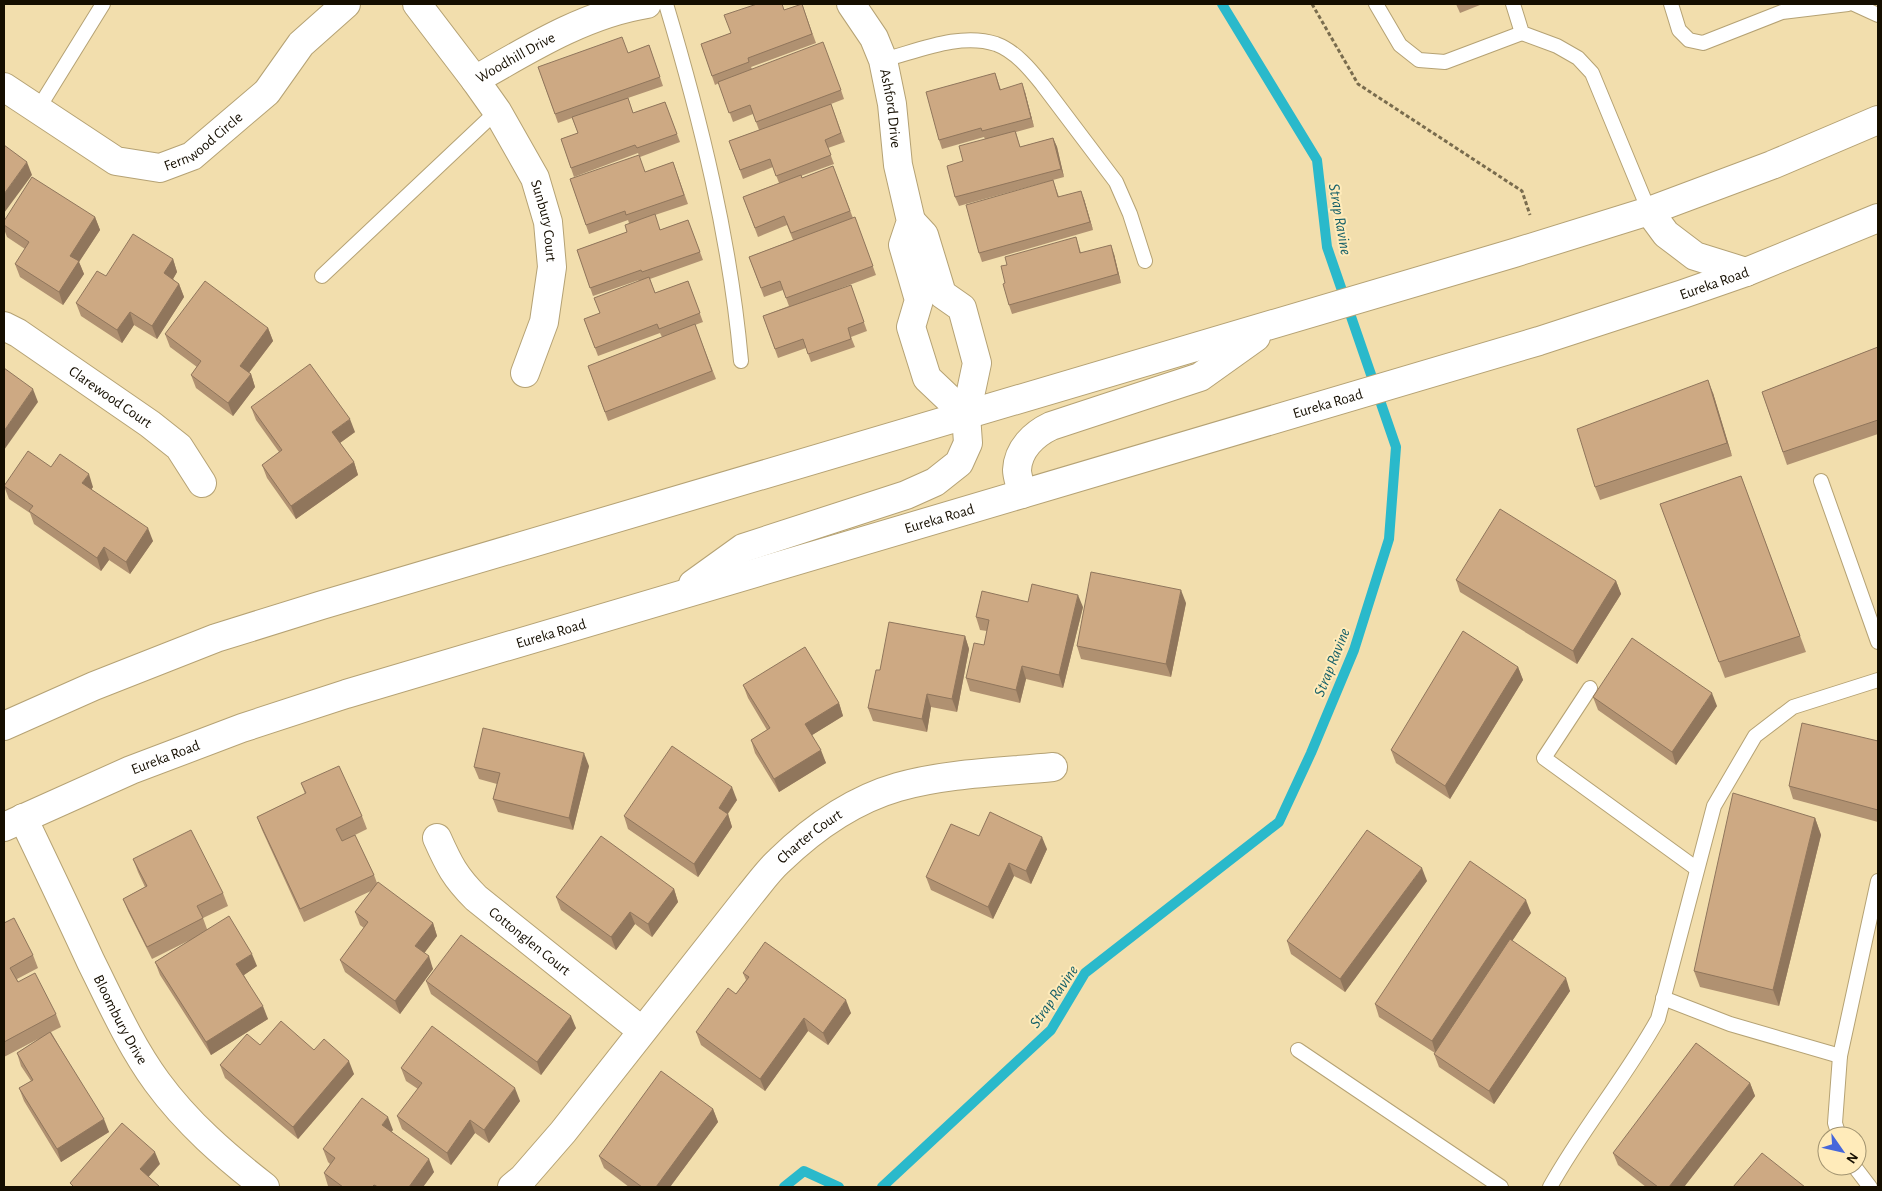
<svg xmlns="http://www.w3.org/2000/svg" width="1882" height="1191" font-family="'Alegreya Sans',sans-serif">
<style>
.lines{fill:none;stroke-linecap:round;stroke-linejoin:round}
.stream{stroke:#2ab9cb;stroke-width:10}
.service-casing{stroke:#b5a274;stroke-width:16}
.minor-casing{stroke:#b5a274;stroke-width:30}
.secondary-casing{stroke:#b5a274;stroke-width:30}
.path{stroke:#796c4e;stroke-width:3;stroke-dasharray:4 2.5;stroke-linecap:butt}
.service{stroke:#fff;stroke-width:14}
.minor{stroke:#fff;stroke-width:28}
.secondary{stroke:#fff;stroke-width:28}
.wall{fill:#b09171}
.shaded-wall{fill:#90765c}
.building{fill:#cda983;stroke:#90765c}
.labels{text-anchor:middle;stroke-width:4;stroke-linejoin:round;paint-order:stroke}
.street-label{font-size:15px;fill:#150e00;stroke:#ffebba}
.water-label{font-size:16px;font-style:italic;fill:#155f68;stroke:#ffebba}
</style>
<rect width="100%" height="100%" fill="#f2dead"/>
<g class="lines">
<g class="stream">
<path d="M 784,1187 L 804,1171 L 839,1187"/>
<path d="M 882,1187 L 1051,1030 L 1085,973 L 1279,822 L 1311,753 L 1354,650 L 1389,539 L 1396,447 L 1327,247 L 1317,160 L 1222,4"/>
</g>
<g class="service-casing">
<g id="service">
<path d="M 666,4 C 701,121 730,239 741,361"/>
<path d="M 1376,4 L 1400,45 L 1419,60 L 1445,62 L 1522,33"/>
<path d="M 1513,4 L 1522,33 L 1557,46 L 1578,58 L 1592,73 L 1649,211"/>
<path d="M 1671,4 L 1679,30 L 1689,40 L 1703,43 L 1782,12 L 1848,4"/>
<path d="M 1854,4 L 1878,15"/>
<path d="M 883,60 C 918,51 960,32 996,44 C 1015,51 1030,69 1042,84 L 1116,182 L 1130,214 L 1145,261"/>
<path d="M 38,109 L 103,4"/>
<path d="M 322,276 L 497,111"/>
<path d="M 1821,481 L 1878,642"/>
<path d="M 1590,688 L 1544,758 L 1697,869"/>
<path d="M 1663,998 L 1730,1024 L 1840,1056"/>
<path d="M 1298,1050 L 1501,1187"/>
<path d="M 1839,1136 L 1835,1123 L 1840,1056 L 1878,881"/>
<path d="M 1854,1166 L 1870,1187"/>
<path d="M 1550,1187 C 1582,1129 1626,1077 1658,1019 L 1714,806 L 1755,736 L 1793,707 L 1878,680"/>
</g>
</g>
<g class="minor-casing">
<g id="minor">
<path id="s1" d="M 417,4 L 475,80 C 529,49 585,14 647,4"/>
<path id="s2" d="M 851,4 L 874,38 L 883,60 L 892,104 L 898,165 L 911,221 L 903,245 L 919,300 L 911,327 L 927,378 L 966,415"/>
<path id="s3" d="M 475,80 L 497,111 L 535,178 L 548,222 L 552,267 L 544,322 L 525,373"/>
<path id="s4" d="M 4,87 L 116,161 L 160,168 L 192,156 L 267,92 L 301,44 L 346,4"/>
<path d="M 911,221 L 924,235 L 942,294 L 962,308 L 977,363 L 966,415"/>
<path id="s5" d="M 4,326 L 18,333 L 150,424 L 179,447 L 202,483"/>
<path id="s6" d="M 23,818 C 46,866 69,914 91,962 C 111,1002 130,1045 157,1082 C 187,1123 225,1156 265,1187"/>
<path id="s7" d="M 437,838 C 449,865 455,877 476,898 L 641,1030"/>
<path id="s8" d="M 512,1187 L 523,1178 L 563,1132 L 749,896 C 759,884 768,871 779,861 C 812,829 853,800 898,787 C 947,773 1003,772 1053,767"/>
</g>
</g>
<g class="secondary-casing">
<g id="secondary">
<path d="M 1649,211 L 1666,234 L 1695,256 L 1746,272"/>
<path d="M 1022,494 C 1021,486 1017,477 1017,470 C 1018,449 1034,434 1051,426 L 1200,377 L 1256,337"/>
<path d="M 693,584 L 743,548 L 906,495 L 935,482 L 959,463 L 968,443 L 966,415"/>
<path d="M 4,726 L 94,686 L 216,638 L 322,605 L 1514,253 L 1649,211 L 1772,165 L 1878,120"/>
<path id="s9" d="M 4,827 L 131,770 L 242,728 L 346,694 L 1539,341 L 1683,294 L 1746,272 L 1878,218"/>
</g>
</g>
<path class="path" d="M 1312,4 L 1358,84 L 1522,191 L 1530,215"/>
<use href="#service" class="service"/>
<use href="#minor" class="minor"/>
<use href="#secondary" class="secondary"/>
</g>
<g class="wall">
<path d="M 802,4 L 816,43 L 751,67 L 752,69 L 841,90 L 844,99 L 831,104 L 845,142 L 828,148 L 834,164 L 801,176 L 802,178 L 833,166 L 853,218 L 855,217 L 876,275 L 828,293 L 851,285 L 867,331 L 851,337 L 855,347 L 811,362 L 806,348 L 778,358 L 763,316 L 789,306 L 783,290 L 764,297 L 749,257 L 793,240 L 787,225 L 758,237 L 743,197 L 779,183 L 773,167 L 743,179 L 729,141 L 759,130 L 753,114 L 733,122 L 719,83 L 715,85 L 701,44 L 731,33 L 784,10 Z"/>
<path d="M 1456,4 L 1480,4 L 1480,5 L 1460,13 Z"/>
<path d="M 649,45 L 663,86 L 628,98 L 633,113 L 665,102 L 680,142 L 640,157 L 638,153 L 574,177 L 561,139 L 578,133 L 572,118 L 558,123 L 538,67 L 628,53 Z"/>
<path d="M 995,73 L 1001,90 L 1025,92 L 1034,127 L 1016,132 L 1020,147 L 1053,138 L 1057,147 L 1064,177 L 1053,180 L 1059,197 L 1084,199 L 1093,230 L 982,262 L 979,253 L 1050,181 L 959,206 L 955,197 L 963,161 L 985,139 L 984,137 L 942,149 L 939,140 Z"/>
<path d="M 673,162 L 688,204 L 655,215 L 660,230 L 688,220 L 703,260 L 650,279 L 655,293 L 688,281 L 703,322 L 695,325 L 716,379 L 608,421 L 588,366 L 662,337 L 660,333 L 598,356 L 584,319 L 600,313 L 639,280 L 593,296 L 577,250 L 627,232 L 629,223 L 628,220 L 589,234 L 570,179 L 645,172 Z"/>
<path d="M 95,217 L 100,230 L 79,262 L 84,274 L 63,305 L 20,277 L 15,264 L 25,249 L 7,237 L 4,229 L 4,221 Z"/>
<path d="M 1076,237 L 1081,253 L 1114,254 L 1121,283 L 1012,314 L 1009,305 L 1005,283 L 1007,265 Z"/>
<path d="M 173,259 L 177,272 L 173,279 L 179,284 L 184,297 L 157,339 L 134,325 L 122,343 L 81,316 L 76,303 L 106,276 Z"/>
<path d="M 268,328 L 273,341 L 249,373 L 251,374 L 255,387 L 233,416 L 196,388 L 191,375 L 197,367 L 170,347 L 165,334 Z"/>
<path d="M 1878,347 L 1878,434 L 1787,465 L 1762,392 Z"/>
<path d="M 1713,393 L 1732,456 L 1600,500 L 1595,487 Z"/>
<path d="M 251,407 L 355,432 L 340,443 L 354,462 L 358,475 L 296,519 L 267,478 L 262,465 L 279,452 L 256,420 Z"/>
<path d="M 51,467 L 93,487 L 91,489 L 153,541 L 130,574 L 109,560 L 101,571 L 34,524 L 30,513 L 9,499 L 4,486 Z"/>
<path d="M 1741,476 L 1806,652 L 1725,678 L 1660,504 Z"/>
<path d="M 1456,580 L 1616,581 L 1621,594 L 1577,664 L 1460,592 Z"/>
<path d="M 1028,602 L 1083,607 L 1063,688 L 1026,679 L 1020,703 L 970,691 L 966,678 L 984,645 L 987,631 L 980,630 L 976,617 Z"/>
<path d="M 1186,603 L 1171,677 L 1081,659 L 1077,646 Z"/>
<path d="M 965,636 L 969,649 L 957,712 L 931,707 L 927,732 L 873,721 L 868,708 L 880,670 Z"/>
<path d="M 1518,667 L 1523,680 L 1450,799 L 1396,763 L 1391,750 Z"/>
<path d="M 743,685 L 839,703 L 843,716 L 812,735 L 826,763 L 779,792 L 755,753 L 751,740 L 767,730 L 748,698 Z"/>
<path d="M 1593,697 L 1717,706 L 1676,765 L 1598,710 Z"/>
<path d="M 1878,741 L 1878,822 L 1793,799 L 1789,786 Z"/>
<path d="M 589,766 L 573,830 L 498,812 L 493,799 L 497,784 L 479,779 L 474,767 Z"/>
<path d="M 301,783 L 362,816 L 367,829 L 355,835 L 374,875 L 377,883 L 433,923 L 437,936 L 424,953 L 433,969 L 400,1014 L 345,972 L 340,960 L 364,928 L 360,925 L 355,912 L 371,891 L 304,922 L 262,830 L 257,817 L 305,794 Z"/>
<path d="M 737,800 L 728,814 L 732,827 L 698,877 L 628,829 L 624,816 Z"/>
<path d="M 1815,818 L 1821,835 L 1779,1006 L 1700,987 L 1694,971 Z"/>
<path d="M 979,836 L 1047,849 L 1031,884 L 1014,876 L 993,919 L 931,890 L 926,877 Z"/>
<path d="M 133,859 L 223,893 L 228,906 L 203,918 L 207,929 L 257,966 L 244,975 L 268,1019 L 211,1055 L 160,975 L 155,962 L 190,940 L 152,959 L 128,911 L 123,899 L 145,887 L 138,872 Z"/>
<path d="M 1427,881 L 1345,992 L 1291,954 L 1287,941 Z"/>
<path d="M 674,889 L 678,902 L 652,937 L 635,924 L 616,950 L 561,910 L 556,897 Z"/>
<path d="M 1531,913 L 1512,941 L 1570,991 L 1494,1104 L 1439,1067 L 1434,1054 L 1435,1053 L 1379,1017 L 1375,1004 Z"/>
<path d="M 4,923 L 33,955 L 38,968 L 17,979 L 18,982 L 56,1014 L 61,1027 L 51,1032 L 109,1132 L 61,1162 L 24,1101 L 19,1088 L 31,1081 L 21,1066 L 17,1053 L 40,1038 L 4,1057 Z"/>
<path d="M 743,973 L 851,1013 L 828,1045 L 808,1031 L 765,1091 L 701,1045 L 696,1032 L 736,994 L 746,980 Z"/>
<path d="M 426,981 L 576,1028 L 541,1075 L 431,994 Z"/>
<path d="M 260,1045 L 314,1050 L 354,1074 L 298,1139 L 225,1078 L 220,1065 Z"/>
<path d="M 401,1068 L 520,1101 L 489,1143 L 475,1133 L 451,1165 L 402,1129 L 397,1116 L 418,1089 L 406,1081 Z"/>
<path d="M 1750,1083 L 1755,1096 L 1684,1187 L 1646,1187 L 1618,1165 L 1613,1153 Z"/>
<path d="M 713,1109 L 718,1122 L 670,1187 L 629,1187 L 604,1168 L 599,1156 Z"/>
<path d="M 393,1130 L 391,1131 L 434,1172 L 423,1187 L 331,1187 L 328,1186 L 324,1173 L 330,1164 L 328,1162 L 323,1149 Z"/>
</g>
<g class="shaded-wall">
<path d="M 1022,83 L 1025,92 L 1034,127 L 1031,118 Z"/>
<path d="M 1053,138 L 1057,147 L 1064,177 L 1061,169 Z"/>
<path d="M 27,162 L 32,175 L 4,213 L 4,194 Z"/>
<path d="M 1081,191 L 1084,199 L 1093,230 L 1090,222 Z"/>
<path d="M 95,217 L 100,230 L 79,262 L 84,274 L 63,305 L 59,292 L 70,256 Z"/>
<path d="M 1111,245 L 1114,254 L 1121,283 L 1118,274 Z"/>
<path d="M 173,259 L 177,272 L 169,286 L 164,273 Z"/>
<path d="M 179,284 L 184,297 L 157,339 L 152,326 Z"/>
<path d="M 130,312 L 134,325 L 122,343 L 117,330 Z"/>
<path d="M 268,328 L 273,341 L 244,379 L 240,366 Z"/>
<path d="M 251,374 L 255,387 L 233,416 L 228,403 Z"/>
<path d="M 1708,380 L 1713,393 L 1732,456 L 1727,443 Z"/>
<path d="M 33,389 L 38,402 L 4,450 L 4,431 Z"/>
<path d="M 350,419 L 355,432 L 337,445 L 332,432 Z"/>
<path d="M 354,462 L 358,475 L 296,519 L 291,506 Z"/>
<path d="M 89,474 L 93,487 L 87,496 L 82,483 Z"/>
<path d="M 148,528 L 153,541 L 130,574 L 126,562 Z"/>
<path d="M 104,547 L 109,560 L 101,571 L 97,558 Z"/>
<path d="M 1616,581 L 1621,594 L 1577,664 L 1573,651 Z"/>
<path d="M 1181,590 L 1186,603 L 1171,677 L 1166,664 Z"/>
<path d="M 1078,595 L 1083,607 L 1063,688 L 1059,675 Z"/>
<path d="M 965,636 L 969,649 L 957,712 L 952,699 Z"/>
<path d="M 1022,666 L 1026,679 L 1020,703 L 1016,690 Z"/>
<path d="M 1518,667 L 1523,680 L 1450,799 L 1445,786 Z"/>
<path d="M 1712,693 L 1717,706 L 1676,765 L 1672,752 Z"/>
<path d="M 927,694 L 931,707 L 927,732 L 922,719 Z"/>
<path d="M 839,703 L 843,716 L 809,737 L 805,724 Z"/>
<path d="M 821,750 L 826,763 L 779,792 L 774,779 Z"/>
<path d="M 584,753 L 589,766 L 573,830 L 569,818 Z"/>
<path d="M 732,787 L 737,800 L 723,820 L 719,808 Z"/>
<path d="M 728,814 L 732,827 L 698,877 L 694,864 Z"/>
<path d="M 1815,818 L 1821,835 L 1779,1006 L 1773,990 Z"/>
<path d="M 1042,837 L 1047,849 L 1031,884 L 1026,871 Z"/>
<path d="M 1009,863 L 1014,876 L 993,919 L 988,907 Z"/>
<path d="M 1422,868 L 1427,881 L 1345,992 L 1340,979 Z"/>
<path d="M 674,889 L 678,902 L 652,937 L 648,924 Z"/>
<path d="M 1526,900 L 1531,913 L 1436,1054 L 1432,1041 Z"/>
<path d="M 630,912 L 635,924 L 616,950 L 611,937 Z"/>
<path d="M 433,923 L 437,936 L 420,959 L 415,946 Z"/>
<path d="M 252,954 L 257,966 L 241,977 L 236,964 Z"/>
<path d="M 429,956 L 433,969 L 400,1014 L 395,1001 Z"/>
<path d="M 1566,978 L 1570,991 L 1494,1104 L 1489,1091 Z"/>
<path d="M 846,1000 L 851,1013 L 828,1045 L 823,1033 Z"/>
<path d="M 263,1006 L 268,1019 L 211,1055 L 206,1042 Z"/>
<path d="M 571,1016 L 576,1028 L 541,1075 L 537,1062 Z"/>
<path d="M 804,1018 L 808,1031 L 765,1091 L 760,1079 Z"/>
<path d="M 349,1061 L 354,1074 L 298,1139 L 293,1127 Z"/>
<path d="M 1750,1083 L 1755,1096 L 1684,1187 L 1669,1187 Z"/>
<path d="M 515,1088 L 520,1101 L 489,1143 L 484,1130 Z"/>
<path d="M 713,1109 L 718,1122 L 670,1187 L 656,1187 Z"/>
<path d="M 388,1117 L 393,1130 L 387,1138 L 382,1125 Z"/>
<path d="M 104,1119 L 109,1132 L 61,1162 L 57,1149 Z"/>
<path d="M 470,1120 L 475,1133 L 451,1165 L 447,1153 Z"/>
<path d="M 155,1152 L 160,1164 L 144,1182 L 140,1169 Z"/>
<path d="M 429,1159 L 434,1172 L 423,1187 L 409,1187 Z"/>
</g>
<g class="building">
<path d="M 757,4 L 782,4 L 784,10 L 802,4 L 812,34 L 748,58 L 749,62 L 712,76 L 701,44 L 731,33 L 724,15 Z"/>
<path d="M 622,37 L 628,53 L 649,45 L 660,77 L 555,114 L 538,67 Z"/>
<path d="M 823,42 L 841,90 L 756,122 L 750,105 L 729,113 L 718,82 Z"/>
<path d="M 995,73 L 1000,90 L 1022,83 L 1031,118 L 982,131 L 981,128 L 939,140 L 926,92 Z"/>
<path d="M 628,98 L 633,113 L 665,102 L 677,134 L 637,148 L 635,145 L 571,168 L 561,139 L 578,133 L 572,117 Z"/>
<path d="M 831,104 L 841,133 L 825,140 L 831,155 L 776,176 L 770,159 L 740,170 L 729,141 Z"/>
<path d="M 1015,131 L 1020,147 L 1053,138 L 1061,169 L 955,197 L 947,166 L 963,161 L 959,146 Z"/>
<path d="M 4,145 L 27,162 L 4,194 Z"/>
<path d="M 639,155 L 645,172 L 673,162 L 684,195 L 626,215 L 625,211 L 586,225 L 570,179 Z"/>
<path d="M 833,166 L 850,211 L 791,233 L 784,216 L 755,228 L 743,197 L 801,175 L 802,178 Z"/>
<path d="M 32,177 L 95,217 L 70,256 L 79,261 L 59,292 L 15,264 L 29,242 L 4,225 L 4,221 Z"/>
<path d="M 1053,180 L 1058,197 L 1081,191 L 1090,222 L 979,253 L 966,205 Z"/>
<path d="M 655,214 L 660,230 L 688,220 L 700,252 L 642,272 L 641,270 L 590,288 L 577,250 L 627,232 L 625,225 Z"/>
<path d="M 855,217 L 873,266 L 786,298 L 780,281 L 761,288 L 749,257 Z"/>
<path d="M 133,234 L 173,259 L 164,273 L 179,284 L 152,326 L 130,312 L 117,330 L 76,303 L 97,271 L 106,276 Z"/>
<path d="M 1076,237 L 1080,253 L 1111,245 L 1118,274 L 1009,305 L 1003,284 L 1005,283 L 1001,266 L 1007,265 L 1005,257 Z"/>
<path d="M 649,277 L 655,293 L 688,281 L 700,313 L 659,329 L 657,324 L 595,348 L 584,319 L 600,313 L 594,298 Z"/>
<path d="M 205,281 L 268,328 L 240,366 L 251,374 L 228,403 L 191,375 L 201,361 L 165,334 Z"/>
<path d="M 851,285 L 864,322 L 848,328 L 851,339 L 808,354 L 803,339 L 775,349 L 763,316 Z"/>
<path d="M 695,324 L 712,371 L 605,412 L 588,366 Z"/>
<path d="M 1878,347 L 1878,420 L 1783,452 L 1762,392 Z"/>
<path d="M 310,364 L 350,419 L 332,432 L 354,462 L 291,506 L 262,465 L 282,450 L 251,407 Z"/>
<path d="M 4,368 L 33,389 L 4,431 Z"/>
<path d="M 1708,380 L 1727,443 L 1595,487 L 1577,429 Z"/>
<path d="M 28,451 L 51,467 L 60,454 L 89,474 L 82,483 L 148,528 L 126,562 L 104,547 L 97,558 L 29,511 L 33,506 L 4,486 Z"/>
<path d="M 1741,476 L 1800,636 L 1719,662 L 1660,504 Z"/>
<path d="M 1500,509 L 1616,581 L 1573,651 L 1456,580 Z"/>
<path d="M 1091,572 L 1181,590 L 1166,664 L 1077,646 Z"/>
<path d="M 1032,584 L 1078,595 L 1059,675 L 1022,666 L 1016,690 L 966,678 L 974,643 L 984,645 L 989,620 L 976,617 L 982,591 L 1028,602 Z"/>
<path d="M 889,622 L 965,636 L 952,699 L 927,694 L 922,719 L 868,708 L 876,670 L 880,670 Z"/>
<path d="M 1463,631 L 1518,667 L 1445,786 L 1391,750 Z"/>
<path d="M 1632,638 L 1712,693 L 1672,752 L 1593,697 Z"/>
<path d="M 805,647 L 839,703 L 805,724 L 821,750 L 774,779 L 751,740 L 770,728 L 743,685 Z"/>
<path d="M 1802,723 L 1878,741 L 1878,810 L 1789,786 Z"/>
<path d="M 483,728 L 584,753 L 569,818 L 493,799 L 500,773 L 474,767 Z"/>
<path d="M 672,746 L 732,787 L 719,808 L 728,814 L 694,864 L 624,816 Z"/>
<path d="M 339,766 L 362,816 L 336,829 L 342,841 L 355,835 L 374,875 L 300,909 L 257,817 L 306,793 L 301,783 Z"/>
<path d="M 1733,793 L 1815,818 L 1773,990 L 1694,971 Z"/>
<path d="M 990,812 L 1042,837 L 1026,871 L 1009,863 L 988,907 L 926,877 L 951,824 L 979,836 Z"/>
<path d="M 191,830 L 223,893 L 197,906 L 203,918 L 147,947 L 123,899 L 147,886 L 133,859 Z"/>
<path d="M 1367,830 L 1422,868 L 1340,979 L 1287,941 Z"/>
<path d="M 601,836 L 674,889 L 648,924 L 630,912 L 611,937 L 556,897 Z"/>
<path d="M 1470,861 L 1526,900 L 1432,1041 L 1375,1004 Z"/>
<path d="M 378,882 L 433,923 L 415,946 L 429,956 L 395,1001 L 340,960 L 368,922 L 355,912 Z"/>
<path d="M 229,916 L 252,954 L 236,964 L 263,1006 L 206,1042 L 155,962 Z"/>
<path d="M 14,918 L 33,955 L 10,968 L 18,982 L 35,973 L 56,1014 L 4,1042 L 4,923 Z"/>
<path d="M 461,935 L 571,1016 L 537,1062 L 426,981 Z"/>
<path d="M 1510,939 L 1566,978 L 1489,1091 L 1434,1054 Z"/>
<path d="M 765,942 L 846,1000 L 823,1033 L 804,1018 L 760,1079 L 696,1032 L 728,988 L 736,994 L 749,977 L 743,973 Z"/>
<path d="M 281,1021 L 314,1050 L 324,1039 L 349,1061 L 293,1127 L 220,1065 L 247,1034 L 260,1045 Z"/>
<path d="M 432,1026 L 515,1088 L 484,1130 L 470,1120 L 447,1153 L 397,1116 L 422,1083 L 401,1068 Z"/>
<path d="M 50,1032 L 104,1119 L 57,1149 L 19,1088 L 33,1080 L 17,1053 Z"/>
<path d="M 1696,1043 L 1750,1083 L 1669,1187 L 1658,1187 L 1613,1153 Z"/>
<path d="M 661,1071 L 713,1109 L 656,1187 L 642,1187 L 599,1156 Z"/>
<path d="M 362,1098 L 388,1117 L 382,1125 L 429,1159 L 409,1187 L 378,1187 L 374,1185 L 372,1187 L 343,1187 L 324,1173 L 335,1158 L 323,1149 Z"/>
<path d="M 122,1123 L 155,1152 L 140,1169 L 160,1187 L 74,1187 L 70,1183 Z"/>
<path d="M 1762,1153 L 1805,1187 L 1733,1187 Z"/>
</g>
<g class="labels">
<g class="street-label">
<text dy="5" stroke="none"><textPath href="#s1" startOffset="142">Woodhill Drive</textPath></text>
<text dy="5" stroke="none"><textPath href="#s2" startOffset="114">Ashford Drive</textPath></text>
<text dy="5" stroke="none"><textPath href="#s4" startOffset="230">Fernwood Circle</textPath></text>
<text dy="5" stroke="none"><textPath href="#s3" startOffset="159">Sunbury Court</textPath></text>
<text dy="5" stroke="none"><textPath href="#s9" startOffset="1796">Eureka Road</textPath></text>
<text dy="5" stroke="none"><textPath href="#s5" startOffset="128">Clarewood Court</textPath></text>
<text dy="5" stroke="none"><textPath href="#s9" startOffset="1391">Eureka Road</textPath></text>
<text dy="5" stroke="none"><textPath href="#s9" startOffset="986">Eureka Road</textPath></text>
<text dy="5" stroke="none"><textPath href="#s9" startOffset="581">Eureka Road</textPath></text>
<text dy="5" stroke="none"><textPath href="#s9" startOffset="176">Eureka Road</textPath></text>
<text dy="5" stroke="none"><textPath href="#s8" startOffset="461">Charter Court</textPath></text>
<text dy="5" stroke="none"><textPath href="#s7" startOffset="141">Cottonglen Court</textPath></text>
<text dy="5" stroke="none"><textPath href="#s6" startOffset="224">Bloombury Drive</textPath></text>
</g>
<g class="water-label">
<text transform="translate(1341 219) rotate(80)" y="6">Strap Ravine</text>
<text transform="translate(1331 662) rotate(-68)" y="6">Strap Ravine</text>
<text transform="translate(1053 996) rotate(-55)" y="6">Strap Ravine</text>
</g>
</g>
<rect width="1882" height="1191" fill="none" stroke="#150e00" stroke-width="10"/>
<g transform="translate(1842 1151) rotate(124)"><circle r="24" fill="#ffebba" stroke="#a19370"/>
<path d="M0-4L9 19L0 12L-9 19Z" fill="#4767da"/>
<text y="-8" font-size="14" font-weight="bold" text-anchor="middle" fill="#150e00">N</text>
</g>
</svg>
